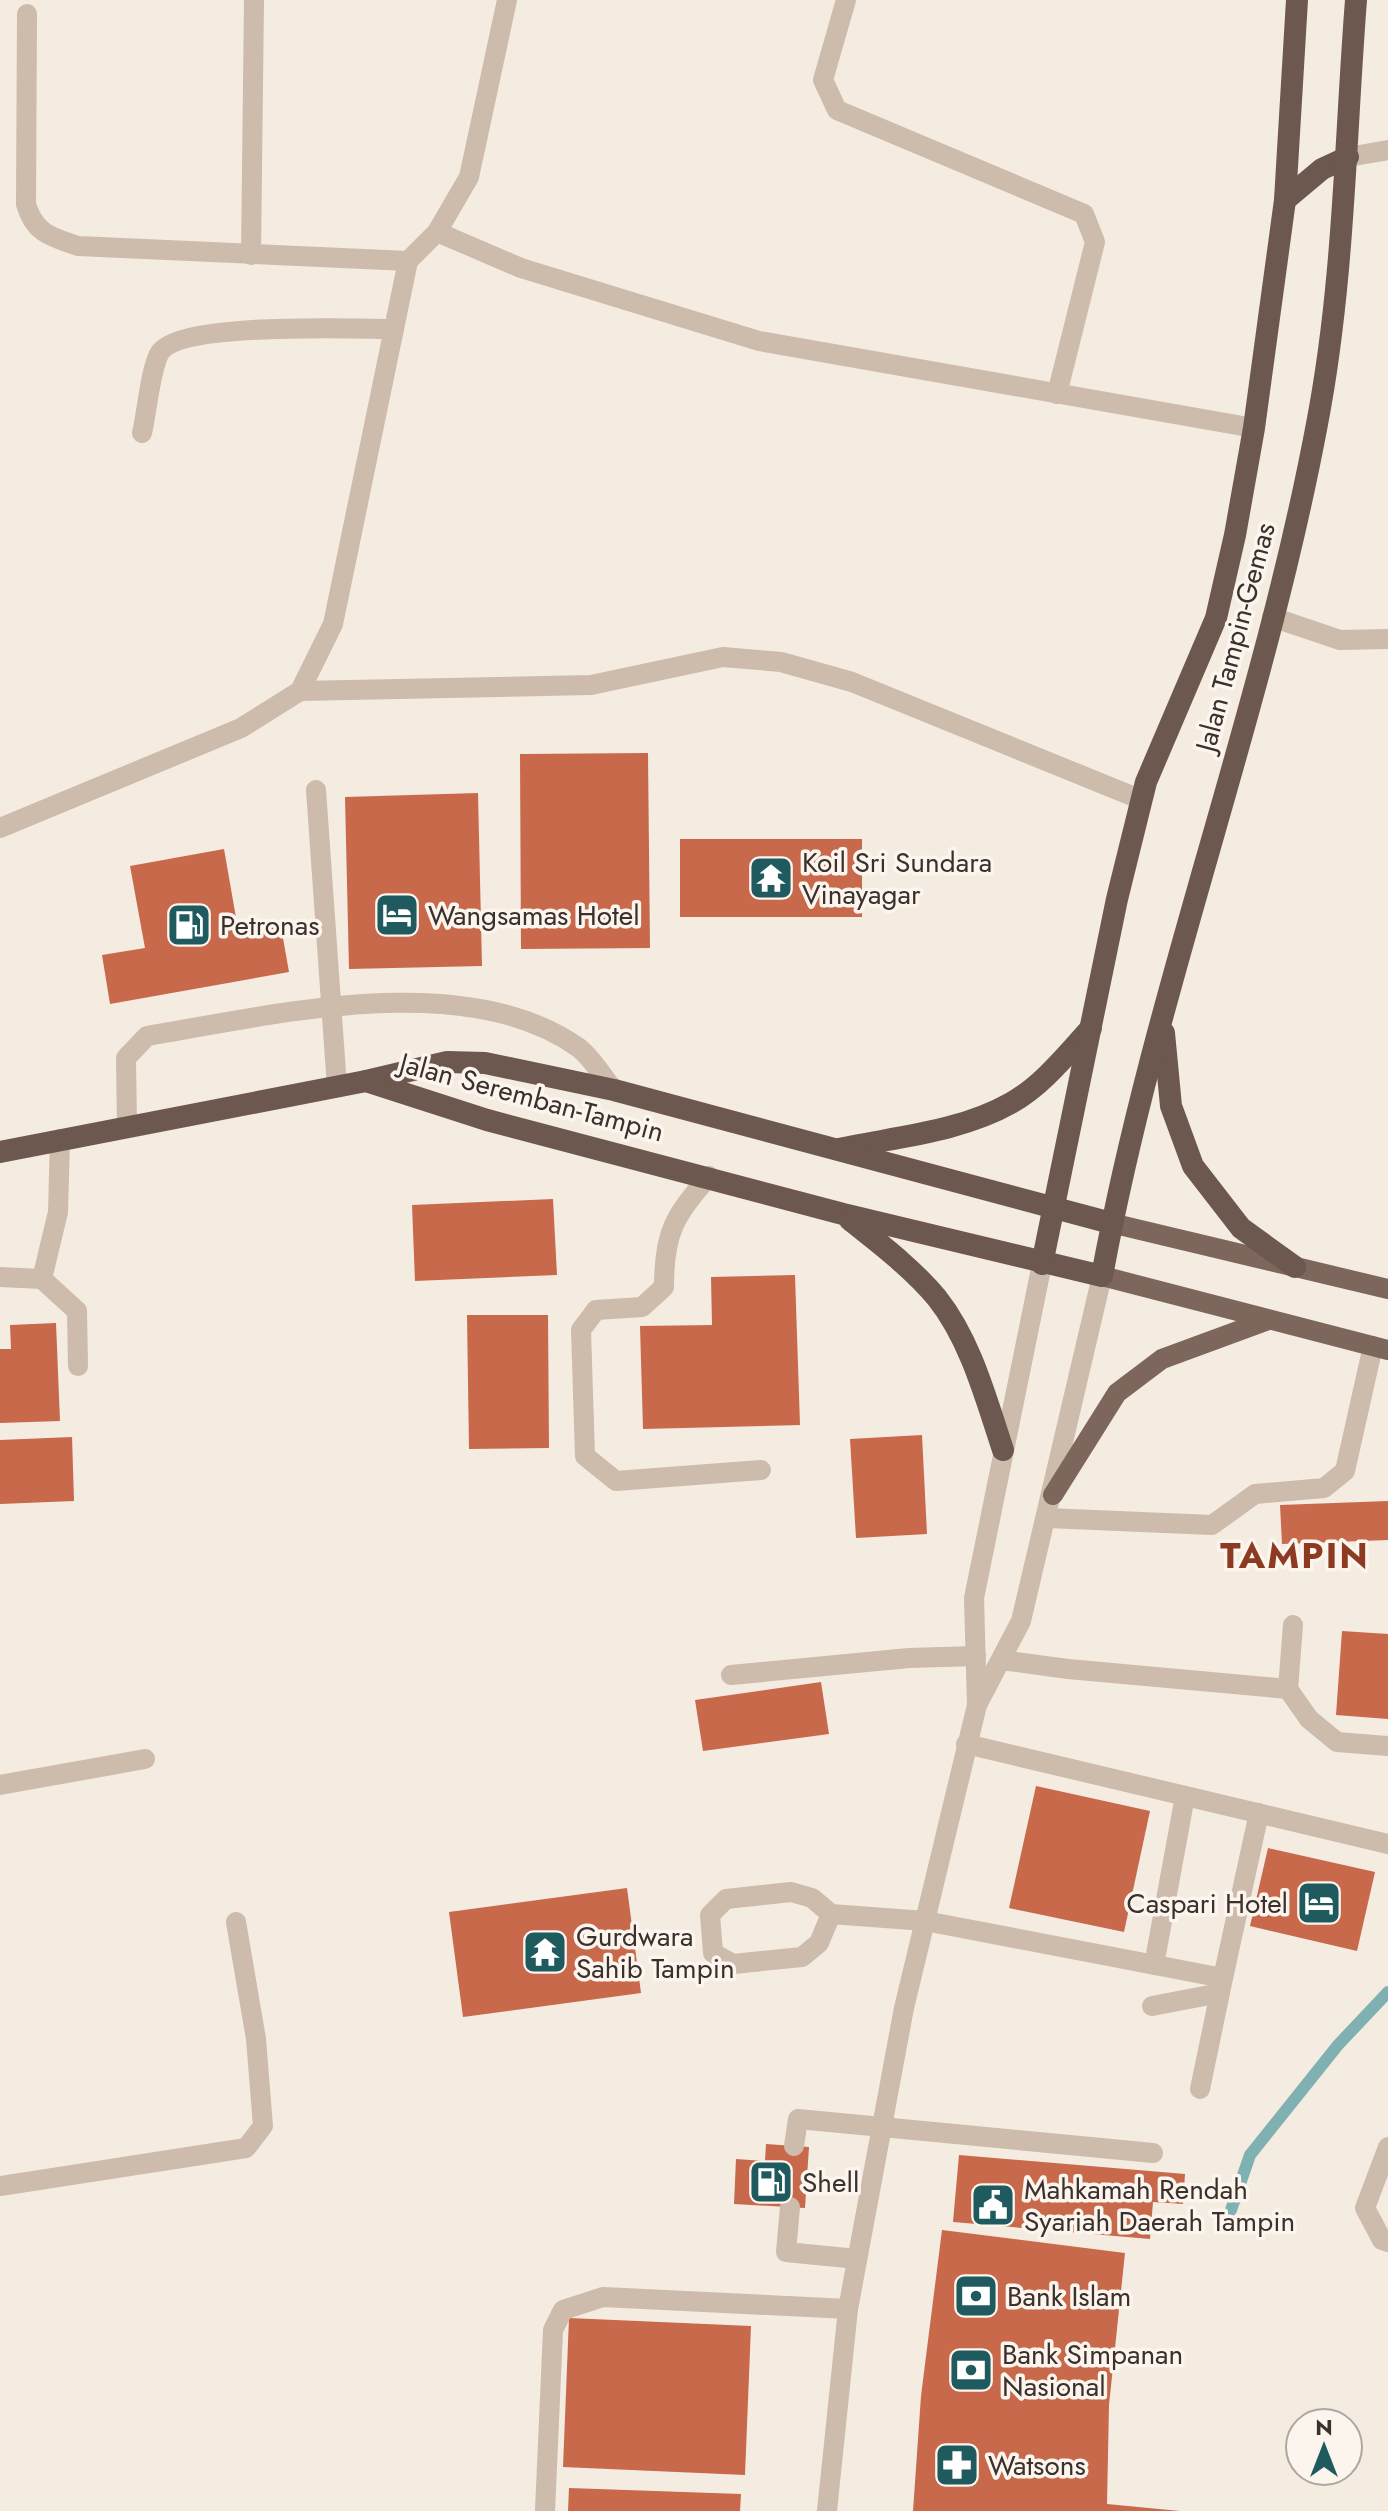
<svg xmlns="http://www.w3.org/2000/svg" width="1388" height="2511" font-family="Jost,sans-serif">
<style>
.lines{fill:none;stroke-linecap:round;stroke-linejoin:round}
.stream{stroke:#7fb0b2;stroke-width:12}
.building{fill:#c8694b}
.service{stroke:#cdbbac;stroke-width:20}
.minor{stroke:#cdbbac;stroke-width:20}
.tertiary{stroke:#cdbbac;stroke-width:20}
.primary{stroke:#7d675c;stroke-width:20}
.trunk{stroke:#6c584f;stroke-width:22}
.labels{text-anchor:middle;stroke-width:7;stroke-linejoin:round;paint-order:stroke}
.street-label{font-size:28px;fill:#3b302b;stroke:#fbf5ee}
.poi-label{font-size:28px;fill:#3b302b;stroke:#fbf5ee;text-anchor:start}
.district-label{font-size:36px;font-weight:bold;letter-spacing:2px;fill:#8c3b22;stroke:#fbf5ee}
</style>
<rect width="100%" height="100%" fill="#f4ebe1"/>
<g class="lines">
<path class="stream" d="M 1231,2210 L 1250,2155 L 1338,2045 L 1388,1992"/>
</g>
<g class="building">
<path d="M 648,753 L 650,948 L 521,949 L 520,754 Z"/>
<path d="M 478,793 L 482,966 L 349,969 L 345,797 Z"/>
<rect x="680" y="839" width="182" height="78"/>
<path d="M 224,849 L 238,929 L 280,921 L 289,972 L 110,1004 L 102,955 L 145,948 L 130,866 Z"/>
<path d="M 553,1199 L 557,1275 L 415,1281 L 412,1205 Z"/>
<path d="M 795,1275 L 800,1425 L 643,1429 L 640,1326 L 712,1325 L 711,1277 Z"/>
<path d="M 467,1315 L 548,1315 L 549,1448 L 469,1449 Z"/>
<path d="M 56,1323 L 60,1421 L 0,1423 L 0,1349 L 11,1349 L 10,1325 Z"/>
<path d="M 922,1435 L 927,1534 L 856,1538 L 850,1439 Z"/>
<path d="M 72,1437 L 74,1501 L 0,1504 L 0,1440 Z"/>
<path d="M 1388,1501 L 1388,1540 L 1282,1544 L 1280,1505 Z"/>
<path d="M 1342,1631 L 1388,1634 L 1388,1719 L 1336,1715 Z"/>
<path d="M 821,1682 L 829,1734 L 703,1751 L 695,1700 Z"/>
<path d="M 1036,1786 L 1150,1811 L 1124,1932 L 1009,1908 Z"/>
<path d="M 1268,1848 L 1375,1872 L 1357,1951 L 1250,1926 Z"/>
<path d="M 627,1888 L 641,1993 L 463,2017 L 449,1912 Z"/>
<path d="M 766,2144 L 809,2147 L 805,2208 L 734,2204 L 736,2159 L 765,2161 Z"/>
<path d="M 959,2155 L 1185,2174 L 1183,2204 L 1153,2202 L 1150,2239 L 953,2222 Z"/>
<path d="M 942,2230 L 1125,2253 L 1109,2405 L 1107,2504 L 1180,2511 L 913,2511 L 921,2396 Z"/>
<path d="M 569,2318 L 751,2326 L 745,2475 L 563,2467 Z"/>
<path d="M 569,2488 L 741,2494 L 740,2511 L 568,2511 Z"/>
</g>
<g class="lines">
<g class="service">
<path d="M 846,0 L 823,80 L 837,110 L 1084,214 L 1095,242 L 1057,394"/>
<path d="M 27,14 L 26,204 C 34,233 51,237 78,246 L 408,261"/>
<path d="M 437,232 L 521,268 L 759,341 L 1254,428"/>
<path d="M 251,255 L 254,0"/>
<path d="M 142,433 C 147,412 150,372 159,354 C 177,321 355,329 394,329"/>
<path d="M 1272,617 L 1340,640 L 1388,639"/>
<path d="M 316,790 L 337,1087"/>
<path d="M 127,1127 L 126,1058 L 147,1036 C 274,1015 466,967 579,1048 C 592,1058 603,1077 614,1090"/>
<path d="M 709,1176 C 674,1217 664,1232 664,1287 L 642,1307 L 596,1310 L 581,1330 L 585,1456 L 616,1481 L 761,1470"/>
<path d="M 0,1277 L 42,1279 L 58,1212 L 60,1139"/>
<path d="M 42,1279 L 77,1311 L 78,1366"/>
<path d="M 1047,1518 L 1212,1525 L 1255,1494 L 1324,1488 L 1345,1471 L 1373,1346"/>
<path d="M 1293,1625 L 1288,1689 L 1309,1719 L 1337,1742 L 1388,1746"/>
<path d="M 1001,1660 L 1068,1669 L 1288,1689"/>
<path d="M 731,1675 L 909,1658 L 976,1656"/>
<path d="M 966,1744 L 1388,1844"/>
<path d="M 0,1785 L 145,1759"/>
<path d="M 831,1914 L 819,1943 L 802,1957 L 733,1964 L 713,1953 L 710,1915 L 726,1899 L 791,1892 L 812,1898 L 831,1914 L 925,1921 L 1223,1978 L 1200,2089"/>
<path d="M 1154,1965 L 1185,1796"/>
<path d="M 1223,1978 L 1259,1813"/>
<path d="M 1152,2006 L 1220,1993"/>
<path d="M 794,2146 L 798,2119 L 1153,2153"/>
<path d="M 1388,2147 L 1365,2208 L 1382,2240 L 1388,2242"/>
<path d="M 790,2207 L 786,2252 L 857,2259"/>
<path d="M 545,2511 L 553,2330 L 563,2310 L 603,2297 L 848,2309"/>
</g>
<g class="minor">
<path d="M 1348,157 L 1388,150"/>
<path d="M 300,691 L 591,685 L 723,657 L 781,662 L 852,682 L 1142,800"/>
<path d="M 0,828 L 241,728 L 300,691 L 333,624 L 408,261 L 437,232 L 469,177 L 507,0"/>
<path d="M 0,2186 L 246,2148 L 263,2126 L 256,2039 L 236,1922"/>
</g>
<g class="tertiary">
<path d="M 977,1705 L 974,1598 L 1042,1264"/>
<path d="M 827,2511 L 848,2309 L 904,2008 L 977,1705 L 1021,1621 L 1102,1276"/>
</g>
<g class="primary">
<path d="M 1111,1223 L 1388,1289"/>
<path d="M 1102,1276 L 1388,1350"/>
<path d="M 1053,1495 L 1117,1393 L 1162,1359 L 1268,1320"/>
</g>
<g class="trunk">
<path d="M 1285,200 L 1322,169 L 1348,157"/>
<path d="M 1164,1033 L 1171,1106 L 1193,1166 L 1241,1228 L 1295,1267"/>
<path d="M 366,1081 L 487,1120 L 843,1214 L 1102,1276 C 1155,988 1263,712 1317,424 C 1344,284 1345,141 1356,0"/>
<path d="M 839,1149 C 895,1137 960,1132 1011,1103 C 1042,1086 1067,1054 1091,1028"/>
<path d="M 0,1152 L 366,1081 L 447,1062 L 485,1063 L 614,1090 L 1111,1223"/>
<path d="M 850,1220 C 880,1244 912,1268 937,1298 C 971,1341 986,1399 1003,1450"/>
<path d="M 1042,1264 L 1117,899 L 1146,782 L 1216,618 L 1235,535 L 1254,428 L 1285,200 L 1297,0"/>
</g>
</g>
<defs>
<g id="temple-square" transform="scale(2.3)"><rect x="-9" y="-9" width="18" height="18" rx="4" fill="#1f5a5e" stroke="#fbf5ee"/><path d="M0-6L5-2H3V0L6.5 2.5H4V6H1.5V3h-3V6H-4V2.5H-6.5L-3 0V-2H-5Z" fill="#fff"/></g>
<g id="hotel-square" transform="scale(2.3)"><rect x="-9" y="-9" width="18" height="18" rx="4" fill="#1f5a5e" stroke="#fbf5ee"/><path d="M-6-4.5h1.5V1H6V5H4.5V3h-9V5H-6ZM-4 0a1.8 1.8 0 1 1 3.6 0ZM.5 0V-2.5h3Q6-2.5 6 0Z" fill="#fff"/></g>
<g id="fuel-square" transform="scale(2.3)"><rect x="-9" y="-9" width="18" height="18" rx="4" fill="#1f5a5e" stroke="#fbf5ee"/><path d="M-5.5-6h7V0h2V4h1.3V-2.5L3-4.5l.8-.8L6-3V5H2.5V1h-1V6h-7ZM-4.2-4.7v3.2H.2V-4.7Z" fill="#fff"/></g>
<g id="civic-square" transform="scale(2.3)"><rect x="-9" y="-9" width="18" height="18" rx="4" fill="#1f5a5e" stroke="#fbf5ee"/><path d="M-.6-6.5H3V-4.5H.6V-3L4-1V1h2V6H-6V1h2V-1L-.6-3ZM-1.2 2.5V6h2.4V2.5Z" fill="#fff"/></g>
<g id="bank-square" transform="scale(2.3)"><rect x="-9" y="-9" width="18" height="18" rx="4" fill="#1f5a5e" stroke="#fbf5ee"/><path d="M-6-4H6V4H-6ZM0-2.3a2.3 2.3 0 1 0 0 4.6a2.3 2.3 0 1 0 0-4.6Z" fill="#fff"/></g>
<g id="pharmacy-square" transform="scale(2.3)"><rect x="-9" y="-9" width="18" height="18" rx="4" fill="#1f5a5e" stroke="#fbf5ee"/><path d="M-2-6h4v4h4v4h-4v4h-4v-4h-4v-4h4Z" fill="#fff"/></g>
</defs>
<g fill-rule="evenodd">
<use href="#temple-square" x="771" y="878"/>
<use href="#hotel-square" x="397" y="915"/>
<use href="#fuel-square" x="189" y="925"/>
<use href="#hotel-square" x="1319" y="1903"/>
<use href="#temple-square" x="545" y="1952"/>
<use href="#fuel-square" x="771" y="2182"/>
<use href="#civic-square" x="993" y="2205"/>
<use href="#bank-square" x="976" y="2296"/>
<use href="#bank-square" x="971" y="2370"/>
<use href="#pharmacy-square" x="957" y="2465"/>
</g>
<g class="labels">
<g class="street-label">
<text transform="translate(1235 637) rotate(-75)" y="10">Jalan Tampin-Gemas</text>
<text transform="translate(532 1097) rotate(15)" y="10">Jalan Seremban-Tampin</text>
</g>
<g class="poi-label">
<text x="802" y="872">Koil Sri Sundara<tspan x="802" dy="32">Vinayagar</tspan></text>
<text x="428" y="925">Wangsamas Hotel</text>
<text x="220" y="935">Petronas</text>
<text x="1288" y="1913" text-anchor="end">Caspari Hotel</text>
<text x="576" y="1946">Gurdwara<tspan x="576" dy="32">Sahib Tampin</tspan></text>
<text x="802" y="2192">Shell</text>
<text x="1024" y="2199">Mahkamah Rendah<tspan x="1024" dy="32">Syariah Daerah Tampin</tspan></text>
<text x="1007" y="2306">Bank Islam</text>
<text x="1002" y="2364">Bank Simpanan<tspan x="1002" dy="32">Nasional</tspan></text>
<text x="988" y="2475">Watsons</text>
</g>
<g class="district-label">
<text x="1295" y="1568">TAMPIN</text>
</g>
</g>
<g transform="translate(1324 2447)"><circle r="38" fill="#fbf5ee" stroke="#aea6a0" stroke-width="2"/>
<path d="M0-6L14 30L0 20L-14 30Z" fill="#1f5a5e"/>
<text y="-12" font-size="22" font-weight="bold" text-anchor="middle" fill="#3b302b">N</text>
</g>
</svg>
